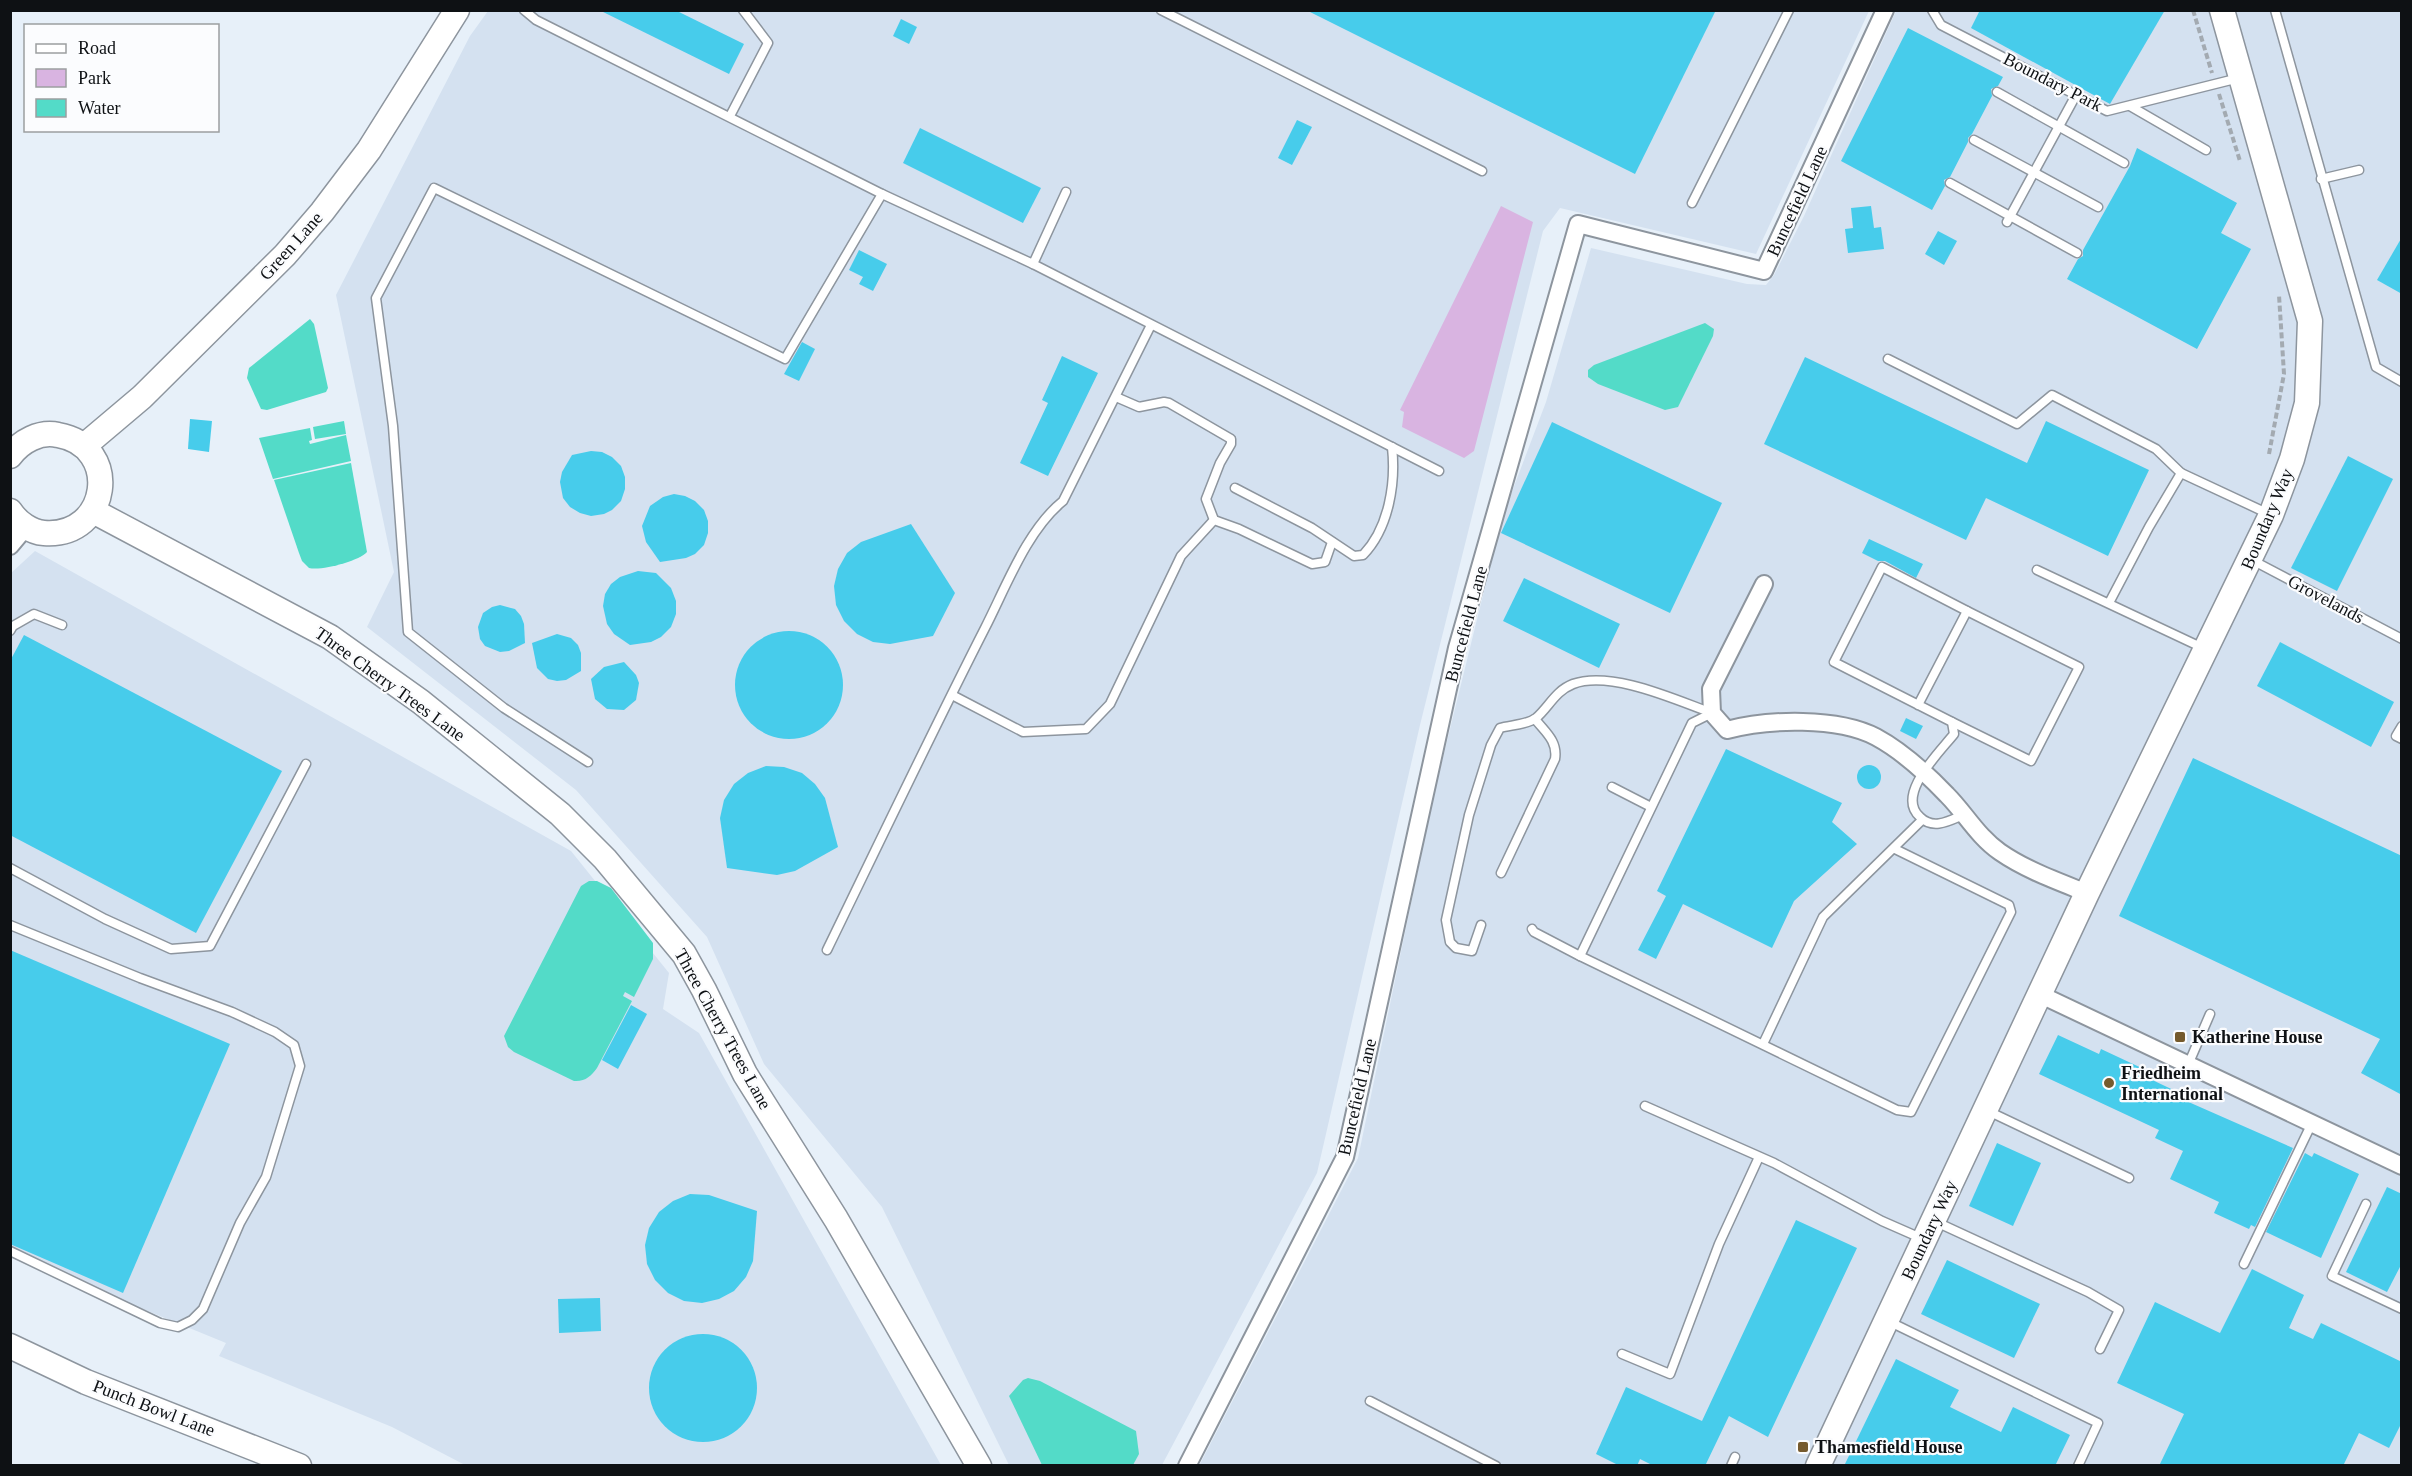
<svg xmlns="http://www.w3.org/2000/svg" width="2412" height="1476" font-family="Georgia,serif">
<style>
.built{fill:#d4e1f0}
.green{fill:#d9b4e1}
.water{fill:#53dbc8}
.building{fill:#47cceb}
.lines{fill:none;stroke-linecap:round;stroke-linejoin:round}
.lane-casing{stroke:#8d959e;stroke-width:11}
.street-casing{stroke:#8d959e;stroke-width:20}
.secondary-casing{stroke:#8d959e;stroke-width:27}
.path{stroke:#a3aab1;stroke-width:4;stroke-dasharray:6 3;stroke-linecap:butt}
.lane{stroke:#fff;stroke-width:8}
.street{stroke:#fff;stroke-width:16}
.secondary{stroke:#fff;stroke-width:24}
.poi-dot{fill:#755a2d;stroke:#fbfcfe;stroke-width:2}
.labels{text-anchor:middle;stroke-width:4.5;stroke-linejoin:round;paint-order:stroke}
.street-label{font-size:18px;fill:#0e1114;stroke:#fbfcfe}
.poi-label{font-size:18px;font-weight:bold;fill:#0e1114;stroke:#fbfcfe;text-anchor:start}
</style>
<rect width="100%" height="100%" fill="#e7f0f9"/>
<g class="built">
<path d="M 488,11 L 1869,11 L 1756,254 L 1560,208 L 1543,231 L 1420,725 L 1317,1173 L 1162,1465 L 1009,1465 L 882,1207 L 764,1064 L 707,937 L 576,790 L 367,627 L 394,572 L 336,295 L 470,36 Z"/>
<path d="M 1896,11 L 2401,11 L 2401,1465 L 1199,1466 L 1358,1158 L 1433,798 L 1502,518 L 1546,402 L 1591,248 L 1747,284 L 1766,285 L 1774,275 L 1804,216 Z"/>
<path d="M 35,551 L 571,851 L 669,973 L 663,1009 L 699,1033 L 941,1465 L 465,1465 L 392,1427 L 219,1356 L 226,1343 L 11,1255 L 10,574 Z"/>
</g>
<path class="green" d="M 1501,206 L 1533,222 L 1474,451 L 1464,458 L 1402,427 L 1404,412 L 1400,410 Z"/>
<g class="water">
<path d="M 310,319 L 314,324 L 328,388 L 326,392 L 267,410 L 261,409 L 247,378 L 249,368 Z"/>
<path d="M 1705,323 L 1714,329 L 1713,336 L 1678,407 L 1665,410 L 1598,384 L 1588,377 L 1588,370 L 1594,365 Z"/>
<path d="M 344,421 L 346,434 L 315,439 L 313,427 Z"/>
<path d="M 310,428 L 312,440 L 309,441 L 310,444 L 346,435 L 351,461 L 273,479 L 259,438 Z"/>
<path d="M 351,463 L 367,552 C 359,561 322,571 309,568 L 302,561 L 299,553 L 274,480 Z"/>
<path d="M 589,881 L 597,881 L 611,888 L 653,943 L 653,959 L 634,997 L 625,992 L 623,996 L 632,1001 L 597,1068 C 591,1076 585,1082 574,1081 L 514,1052 L 508,1047 L 504,1036 L 581,886 Z"/>
<path d="M 1028,1378 L 1040,1381 L 1136,1431 L 1139,1454 L 1133,1465 L 1042,1465 L 1009,1396 L 1023,1380 Z"/>
</g>
<g class="building">
<path d="M 599,10 L 675,10 L 744,44 L 729,74 Z"/>
<path d="M 1306,10 L 1716,10 L 1635,174 Z"/>
<path d="M 1980,10 L 2165,10 L 2110,104 L 1971,28 Z"/>
<path d="M 901,19 L 917,27 L 909,44 L 893,36 Z"/>
<path d="M 1908,28 L 2003,77 L 1998,86 L 1991,89 L 1992,96 L 1972,134 L 1968,138 L 1968,142 L 1950,177 L 1944,180 L 1945,186 L 1932,210 L 1841,161 Z"/>
<path d="M 1297,120 L 1312,127 L 1292,165 L 1278,158 Z"/>
<path d="M 920,128 L 1041,188 L 1023,223 L 903,163 Z"/>
<path d="M 2137,148 L 2237,203 L 2221,233 L 2251,249 L 2197,349 L 2067,279 L 2078,259 L 2083,256 L 2083,250 L 2130,166 Z"/>
<path d="M 1871,206 L 1874,228 L 1881,227 L 1884,249 L 1848,253 L 1845,229 L 1853,228 L 1851,208 Z"/>
<path d="M 1938,231 L 1957,241 L 1944,265 L 1925,254 Z"/>
<path d="M 2402,237 L 2402,294 L 2377,280 Z"/>
<path d="M 859,250 L 887,264 L 873,291 L 859,284 L 863,277 L 849,270 Z"/>
<path d="M 802,342 L 815,349 L 799,381 L 784,374 Z"/>
<path d="M 1062,356 L 1098,373 L 1048,476 L 1020,463 L 1048,403 L 1042,400 Z"/>
<path d="M 1805,357 L 2027,463 L 2046,421 L 2149,470 L 2108,556 L 1986,498 L 1966,540 L 1764,444 Z"/>
<path d="M 190,419 L 212,421 L 209,452 L 188,449 Z"/>
<path d="M 1552,422 L 1722,503 L 1670,613 L 1501,533 Z"/>
<path d="M 591,451 L 602,452 L 612,457 L 621,466 L 625,477 L 625,489 L 621,501 L 612,510 L 604,514 L 591,516 L 580,513 L 570,507 L 563,498 L 560,482 L 562,472 L 572,455 Z"/>
<path d="M 2348,456 L 2393,479 L 2337,591 L 2291,568 Z"/>
<path d="M 674,494 L 685,496 L 695,501 L 704,510 L 708,521 L 708,533 L 704,545 L 695,554 L 686,558 L 660,562 L 646,542 L 642,526 L 650,506 L 663,497 Z"/>
<path d="M 911,524 L 955,593 L 933,636 L 890,644 L 873,642 L 857,634 L 844,621 L 836,605 L 834,586 L 838,569 L 847,553 L 861,542 Z"/>
<path d="M 1869,539 L 1923,564 L 1916,578 L 1885,561 L 1878,561 L 1862,553 Z"/>
<path d="M 638,571 L 656,573 L 671,588 L 676,601 L 676,614 L 671,627 L 661,637 L 651,642 L 630,645 L 614,634 L 607,624 L 603,606 L 605,594 L 611,584 L 620,577 Z"/>
<path d="M 1524,578 L 1620,624 L 1599,668 L 1503,621 Z"/>
<path d="M 500,605 L 515,609 L 521,616 L 524,624 L 525,643 L 509,651 L 500,652 L 485,646 L 480,639 L 478,627 L 483,613 L 492,607 Z"/>
<circle cx="789" cy="685" r="54"/>
<path d="M 557,634 L 571,638 L 578,645 L 581,653 L 581,671 L 566,680 L 557,681 L 548,679 L 537,668 L 532,643 Z"/>
<path d="M 24,635 L 282,771 L 196,933 L 10,835 L 10,661 Z"/>
<path d="M 2280,642 L 2394,702 L 2371,747 L 2257,686 Z"/>
<path d="M 624,662 L 636,675 L 639,683 L 636,700 L 624,710 L 607,709 L 595,699 L 591,679 L 604,667 Z"/>
<path d="M 1906,718 L 1923,726 L 1916,739 L 1900,731 Z"/>
<path d="M 1726,749 L 1842,803 L 1832,822 L 1857,844 L 1794,901 L 1772,948 L 1683,904 L 1656,959 L 1638,950 L 1666,896 L 1657,891 Z"/>
<path d="M 2193,758 L 2402,856 L 2402,1095 L 2361,1073 L 2380,1039 L 2119,916 Z"/>
<circle cx="1869" cy="777" r="12"/>
<path d="M 766,766 L 784,767 L 802,773 L 815,784 L 825,798 L 838,847 L 795,871 L 777,875 L 727,868 L 720,818 L 724,800 L 734,784 L 748,773 Z"/>
<path d="M 10,950 L 230,1044 L 123,1293 L 10,1244 Z"/>
<path d="M 631,1005 L 647,1014 L 618,1069 L 602,1060 Z"/>
<path d="M 2058,1035 L 2099,1054 L 2101,1049 L 2148,1071 L 2146,1077 L 2186,1096 L 2184,1100 L 2293,1148 L 2255,1227 L 2251,1225 L 2249,1229 L 2214,1213 L 2219,1202 L 2170,1179 L 2183,1151 L 2155,1138 L 2159,1130 L 2039,1074 Z"/>
<path d="M 1997,1143 L 2041,1163 L 2013,1226 L 1969,1206 Z"/>
<path d="M 2305,1153 L 2312,1157 L 2314,1153 L 2359,1174 L 2321,1258 L 2266,1232 Z"/>
<path d="M 2387,1187 L 2402,1194 L 2402,1263 L 2387,1292 L 2346,1272 Z"/>
<path d="M 690,1194 L 709,1195 L 757,1211 L 753,1261 L 746,1277 L 734,1291 L 719,1299 L 702,1303 L 684,1301 L 668,1293 L 655,1280 L 647,1264 L 645,1245 L 649,1228 L 659,1212 L 673,1201 Z"/>
<path d="M 1796,1220 L 1857,1248 L 1768,1437 L 1729,1416 L 1705,1466 L 1654,1466 L 1640,1459 L 1637,1466 L 1620,1466 L 1596,1454 L 1626,1387 L 1702,1421 Z"/>
<path d="M 1947,1260 L 2040,1304 L 2014,1358 L 1921,1314 Z"/>
<path d="M 2252,1269 L 2304,1295 L 2289,1328 L 2313,1339 L 2321,1323 L 2402,1362 L 2402,1422 L 2389,1448 L 2359,1433 L 2343,1466 L 2159,1466 L 2184,1414 L 2117,1383 L 2155,1302 L 2220,1333 Z"/>
<path d="M 600,1298 L 601,1331 L 559,1333 L 558,1299 Z"/>
<circle cx="703" cy="1388" r="54"/>
<path d="M 1896,1359 L 1959,1390 L 1950,1407 L 2001,1432 L 2013,1407 L 2070,1435 L 2055,1466 L 1844,1466 Z"/>
</g>
<g class="lines">
<g class="lane-casing">
<g id="lane">
<path d="M 524,10 L 536,20 L 882,194 L 1033,264 L 1439,471"/>
<path d="M 1161,10 L 1482,171"/>
<path d="M 1932,10 L 1941,25 L 2107,111 L 2239,78"/>
<path d="M 2275,10 L 2376,367 L 2402,382"/>
<path d="M 1997,92 L 2124,163"/>
<path d="M 2130,106 L 2206,150"/>
<path d="M 730,116 L 768,43 L 743,10"/>
<path d="M 1974,140 L 2098,207"/>
<path d="M 2321,179 L 2359,170"/>
<path d="M 1950,183 L 2077,253"/>
<path d="M 1692,203 L 1789,10"/>
<path d="M 2007,222 L 2076,95"/>
<path d="M 1033,264 L 1066,192"/>
<path d="M 1888,359 L 2017,424 L 2052,395 L 2156,449 L 2181,473"/>
<path d="M 1116,397 L 1139,407 L 1164,402 L 1169,403 L 1231,439 L 1231,444 L 1220,463 L 1206,499 L 1214,520"/>
<path d="M 1235,488 L 1312,528 L 1354,556 L 1363,555 C 1389,528 1396,483 1392,447"/>
<path d="M 2250,559 L 2402,639"/>
<path d="M 2037,570 L 2203,648"/>
<path d="M 2109,603 L 2149,527 L 2181,473 L 2269,514"/>
<path d="M 10,631 L 13,626 L 34,614 L 62,625"/>
<path d="M 952,695 L 1023,732 L 1086,729 L 1110,704 L 1181,556 L 1214,520 L 1239,529 L 1312,564 L 1325,562 L 1332,542"/>
<path d="M 1918,705 L 1967,611 L 1882,567 L 1834,662 L 1952,722 L 1954,734 C 1939,753 1895,795 1920,817 C 1933,830 1949,821 1963,815"/>
<path d="M 1712,713 L 1692,723 L 1580,956 L 1897,1110 L 1911,1112 L 2011,912 L 2009,905 L 1895,849"/>
<path d="M 1952,722 L 2031,761 L 2079,667 L 1967,611"/>
<path d="M 2402,726 L 2396,736 L 2402,739"/>
<path d="M 588,762 L 504,708 L 408,632 L 393,426 L 376,298 L 434,188 L 785,359 L 882,194"/>
<path d="M 1612,787 L 1651,807"/>
<path d="M 10,868 L 105,919 L 171,949 L 210,946 L 306,764"/>
<path d="M 1501,873 L 1555,759 C 1558,741 1545,732 1535,719"/>
<path d="M 10,925 L 140,978 L 232,1012 L 275,1032 L 294,1045 L 300,1066 L 266,1177 L 240,1223 L 203,1309 L 192,1320 L 178,1327 L 160,1323 L 10,1251"/>
<path d="M 1481,925 L 1472,951 L 1456,948 L 1450,942 L 1446,920 L 1469,815 L 1491,745 L 1500,728 C 1510,725 1527,725 1536,718 C 1549,707 1555,691 1573,684 C 1611,670 1676,700 1712,713"/>
<path d="M 1532,929 L 1534,932 L 1580,956"/>
<path d="M 827,950 C 879,843 931,734 985,628 C 1006,587 1027,530 1063,501 L 1151,325"/>
<path d="M 1763,1044 L 1823,917 L 1922,820"/>
<path d="M 2188,1065 L 2210,1014"/>
<path d="M 1645,1106 L 1774,1163 L 1882,1221 L 1923,1239"/>
<path d="M 1988,1111 L 2129,1178"/>
<path d="M 2366,1204 L 2332,1276 L 2402,1309"/>
<path d="M 1934,1221 L 2088,1292 L 2119,1310 L 2100,1349"/>
<path d="M 2244,1264 L 2312,1123"/>
<path d="M 1888,1321 L 2098,1423 L 2078,1466"/>
<path d="M 1622,1354 L 1670,1374 L 1719,1244 L 1759,1157"/>
<path d="M 1370,1401 L 1496,1466"/>
<path d="M 1731,1466 L 1735,1457"/>
</g>
</g>
<g class="street-casing">
<g id="street">
<path d="M 10,546 L 26,527"/>
<path d="M 1764,584 L 1711,689 L 1712,713 L 1727,730 C 1768,719 1838,717 1876,737 C 1902,751 1927,774 1947,795 C 1965,813 1978,837 2000,852 C 2026,870 2057,881 2087,893"/>
<path d="M 2039,994 L 2402,1166"/>
<path d="M 1187,1466 L 1345,1157 L 1457,648 L 1578,224 L 1764,271 L 1885,10"/>
</g>
</g>
<g class="secondary-casing">
<g id="secondary">
<path d="M 84,446 L 142,397 L 285,255 L 322,212 L 369,150 L 457,10"/>
<path d="M 10,456 C 21,441 40,431 58,435 C 122,446 110,538 44,533 C 31,532 18,523 10,511"/>
<path d="M 93,511 L 330,637 L 421,702 L 560,814 L 605,859 L 684,954 L 704,990 L 745,1074 L 836,1219 L 979,1466"/>
<path d="M 10,1346 L 86,1382 L 299,1466"/>
<path d="M 1818,1466 L 2087,893 L 2271,515 L 2292,459 L 2307,403 L 2310,321 L 2222,10"/>
</g>
</g>
<g class="path">
<path d="M 2193,10 L 2212,73"/>
<path d="M 2219,94 L 2240,161"/>
<path d="M 2269,454 L 2284,374 L 2279,295"/>
</g>
<use href="#lane" class="lane"/>
<use href="#street" class="street"/>
<use href="#secondary" class="secondary"/>
</g>
<g class="poi-dot">
<rect x="2174" y="1031" width="12" height="12" rx="3"/>
<circle cx="2109" cy="1083" r="6"/>
<rect x="1797" y="1441" width="12" height="12" rx="3"/>
</g>
<g class="labels">
<g class="street-label">
<text transform="translate(2053 82) rotate(27)" y="6">Boundary Park</text>
<text transform="translate(1797 201) rotate(-65)" y="6">Buncefield Lane</text>
<text transform="translate(291 246) rotate(-48)" y="6">Green Lane</text>
<text transform="translate(2267 519) rotate(-67)" y="6">Boundary Way</text>
<text transform="translate(2326 599) rotate(28)" y="6">Grovelands</text>
<text transform="translate(1466 624) rotate(-75)" y="6">Buncefield Lane</text>
<text transform="translate(390 684) rotate(36)" y="6">Three Cherry Trees Lane</text>
<text transform="translate(723 1029) rotate(61)" y="6">Three Cherry Trees Lane</text>
<text transform="translate(1357 1097) rotate(-77)" y="6">Buncefield Lane</text>
<text transform="translate(1929 1230) rotate(-65)" y="6">Boundary Way</text>
<text transform="translate(154 1408) rotate(21)" y="6">Punch Bowl Lane</text>
</g>
<g class="poi-label">
<text x="2192" y="1043">Katherine House</text>
<text x="2121" y="1079">Friedheim<tspan x="2121" dy="21">International</tspan></text>
<text x="1815" y="1453">Thamesfield House</text>
</g>
</g>
<rect width="2412" height="1476" fill="none" stroke="#0e1114" stroke-width="24"/>
<rect x="24" y="24" width="195" height="108" fill="#fbfcfe" stroke="#9c9ea0" stroke-width="1.5"/>
<rect x="36" y="44" width="30" height="9" fill="#ffffff" stroke="#9c9ea0" stroke-width="1.5"/>
<text x="78" y="54" font-size="18" fill="#0e1114">Road</text>
<rect x="36" y="69" width="30" height="18" fill="#d9b4e1" stroke="#9c9ea0" stroke-width="1.5"/>
<text x="78" y="84" font-size="18" fill="#0e1114">Park</text>
<rect x="36" y="99" width="30" height="18" fill="#53dbc8" stroke="#9c9ea0" stroke-width="1.5"/>
<text x="78" y="114" font-size="18" fill="#0e1114">Water</text>
</svg>
